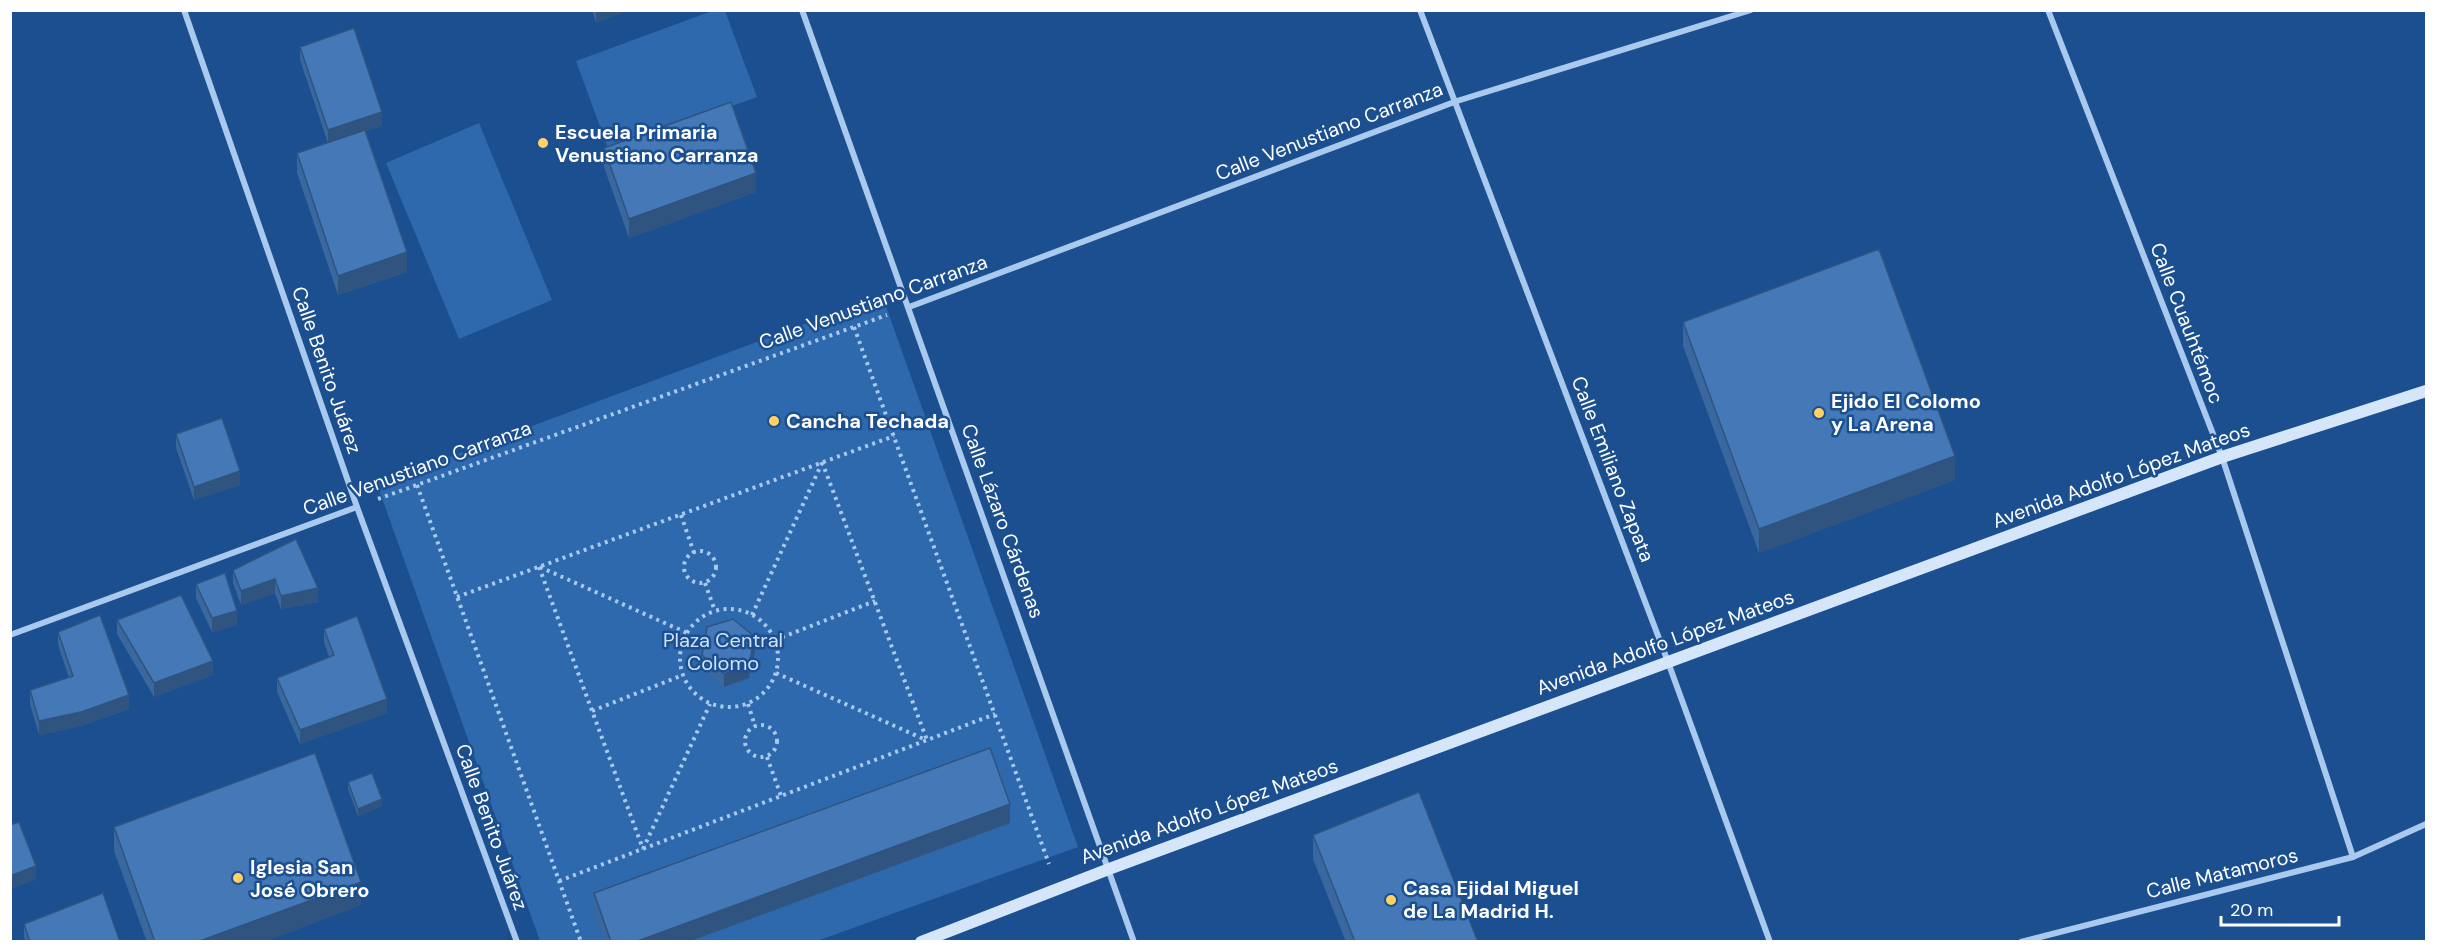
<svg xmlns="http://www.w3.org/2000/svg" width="2437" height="952" font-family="'DM Sans',sans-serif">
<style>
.green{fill:#2e69ad}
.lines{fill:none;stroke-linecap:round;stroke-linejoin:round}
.path{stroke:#a9c9ee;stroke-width:4;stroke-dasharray:3 4.5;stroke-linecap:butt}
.minor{stroke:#a9c9ee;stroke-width:6}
.secondary{stroke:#d6e6fa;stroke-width:12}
.wall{fill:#3a679d}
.shaded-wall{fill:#305480}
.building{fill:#4478b7;stroke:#305480;stroke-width:1.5}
.poi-dot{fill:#ffd166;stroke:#1b4f8f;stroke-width:2}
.labels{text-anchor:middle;stroke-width:5;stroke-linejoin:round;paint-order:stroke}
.street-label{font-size:20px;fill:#fff;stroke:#1b4f8f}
.poi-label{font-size:20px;font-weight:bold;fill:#fff;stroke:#1b4f8f;text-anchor:start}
.park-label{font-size:20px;fill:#cfe3fa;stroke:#1b4f8f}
</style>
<rect width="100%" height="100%" fill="#1b4f8f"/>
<g class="green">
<path d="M 712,11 L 725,11 L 757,97 L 609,151 L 576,61 Z"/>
<path d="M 479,123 L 552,300 L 459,339 L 386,163 Z"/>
<path d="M 882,295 L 1078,847 L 817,941 L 540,941 L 377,484 Z"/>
</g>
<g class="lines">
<g class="path">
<path d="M 854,327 L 1049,864"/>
<path d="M 822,462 L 927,740"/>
<path d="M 417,485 L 581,942"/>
<path d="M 378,499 L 887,315"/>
<path d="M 681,515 L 694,553"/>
<circle cx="700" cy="567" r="16"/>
<path d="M 539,567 L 643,849"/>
<path d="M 540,567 L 687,633"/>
<path d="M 705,583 L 715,611"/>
<path d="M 457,597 L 894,436"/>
<circle cx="729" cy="658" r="49"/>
<path d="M 752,615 L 822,463"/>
<path d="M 775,640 L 875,601"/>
<path d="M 776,673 L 926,740"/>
<path d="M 748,704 L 755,726"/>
<path d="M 592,711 L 683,675"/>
<circle cx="761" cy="741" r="16"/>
<path d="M 767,757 L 781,796"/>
<path d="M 643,849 L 710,704"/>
<path d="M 559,881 L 995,714"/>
</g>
<g class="minor">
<path d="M 184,10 L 357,507 L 517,942"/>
<path d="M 802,10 L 1134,942"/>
<path d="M 1420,10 L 1668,662 L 1770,942"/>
<path d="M 2048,10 L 2222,457 L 2353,857"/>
<path d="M 909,307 L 1457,101 L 1751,10"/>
<path d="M 10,635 L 357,507"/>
<path d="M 2021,942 L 2353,857 L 2426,824"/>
</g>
<path class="secondary" d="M 921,942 L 1109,869 L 2222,457 L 2426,391"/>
</g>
<g class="wall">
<path d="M 592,10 L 629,10 L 596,23 Z"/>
<path d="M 300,47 L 382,126 L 366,131 L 407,272 L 338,295 L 297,173 L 297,153 L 328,143 L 300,60 Z"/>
<path d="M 604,148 L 756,192 L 629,238 L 604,167 Z"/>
<path d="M 1683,322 L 1955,480 L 1759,553 L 1683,346 Z"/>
<path d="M 176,434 L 240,485 L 194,500 L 176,448 Z"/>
<path d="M 296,539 L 318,602 L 281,609 L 275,593 L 241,605 L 233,583 L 233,570 Z"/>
<path d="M 196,584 L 237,625 L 212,632 L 196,598 Z"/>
<path d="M 117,620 L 213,675 L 154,697 L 117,634 Z"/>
<path d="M 324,629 L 387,713 L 300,744 L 277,692 L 277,678 L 329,657 L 324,642 Z"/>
<path d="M 58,632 L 129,709 L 81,726 L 39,735 L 30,704 L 30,690 L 69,678 L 58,645 Z"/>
<path d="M 755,651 L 749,678 L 724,687 L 702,668 L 702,655 Z"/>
<path d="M 348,782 L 382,806 L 358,816 L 348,789 Z"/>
<path d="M 1010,823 L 688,942 L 604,942 L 594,913 L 594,893 Z"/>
<path d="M 114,827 L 361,905 L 263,942 L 147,942 L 114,851 Z"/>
<path d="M 1313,835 L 1478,942 L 1346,942 L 1313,859 Z"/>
<path d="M 24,924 L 120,942 L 25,942 L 24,937 Z"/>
</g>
<g class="shaded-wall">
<path d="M 596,10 L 629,10 L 596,23 Z"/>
<path d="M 382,112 L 382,126 L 328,144 L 328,130 Z"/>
<path d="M 756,173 L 756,192 L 629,238 L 629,219 Z"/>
<path d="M 407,252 L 407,272 L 338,295 L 338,276 Z"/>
<path d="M 1955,456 L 1955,480 L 1759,553 L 1759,529 Z"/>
<path d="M 240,471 L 240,485 L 194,500 L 194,487 Z"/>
<path d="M 275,579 L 275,593 L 241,605 L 241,591 Z"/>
<path d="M 318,588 L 318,602 L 281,609 L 281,596 Z"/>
<path d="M 237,611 L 237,625 L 212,632 L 212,618 Z"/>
<path d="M 755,637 L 755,651 L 749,678 L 724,687 L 724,674 Z"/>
<path d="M 213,661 L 213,675 L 154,697 L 154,683 Z"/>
<path d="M 129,695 L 129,709 L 81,726 L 39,735 L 39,721 Z"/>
<path d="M 387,699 L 387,713 L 300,744 L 300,730 Z"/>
<path d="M 382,799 L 382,806 L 358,816 L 358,809 Z"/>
<path d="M 1010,804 L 1010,823 L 688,942 L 635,942 Z"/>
<path d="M 36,866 L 36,880 L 10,889 L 10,876 Z"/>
<path d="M 361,882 L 361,905 L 263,942 L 197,942 Z"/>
</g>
<g class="building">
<path d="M 354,28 L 382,112 L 328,130 L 300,47 Z"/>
<path d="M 731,102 L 756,173 L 629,219 L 604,148 Z"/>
<path d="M 365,130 L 407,252 L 338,276 L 297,153 Z"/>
<path d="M 1879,249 L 1955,456 L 1759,529 L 1683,322 Z"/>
<path d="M 222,418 L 240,471 L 194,487 L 176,434 Z"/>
<path d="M 296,539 L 318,588 L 281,596 L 275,579 L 241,591 L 233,570 Z"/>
<path d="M 225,573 L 237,611 L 212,618 L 196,584 Z"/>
<path d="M 181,595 L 213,661 L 154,683 L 117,620 Z"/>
<path d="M 100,615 L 129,695 L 81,712 L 39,721 L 30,690 L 73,676 L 58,632 Z"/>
<path d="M 357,616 L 387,699 L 300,730 L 277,678 L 334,655 L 324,629 Z"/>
<path d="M 733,619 L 755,637 L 749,664 L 724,674 L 702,655 L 707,627 Z"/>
<path d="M 990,748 L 1010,804 L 635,942 L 611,942 L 594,893 Z"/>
<path d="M 315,753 L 361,882 L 197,942 L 155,942 L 114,827 Z"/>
<path d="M 372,773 L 382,799 L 358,809 L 348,782 Z"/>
<path d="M 1419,792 L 1478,942 L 1355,942 L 1313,835 Z"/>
<path d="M 19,822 L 36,866 L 10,876 L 10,825 Z"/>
<path d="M 103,893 L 120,942 L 30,942 L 24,924 Z"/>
</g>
<g class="poi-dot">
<circle cx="543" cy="143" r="6"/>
<circle cx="1819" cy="413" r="6"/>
<circle cx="774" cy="421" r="6"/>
<circle cx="238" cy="878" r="6"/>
<circle cx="1391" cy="900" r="6"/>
</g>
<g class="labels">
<g class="street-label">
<text transform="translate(1329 131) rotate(-21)" y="7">Calle Venustiano Carranza</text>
<text transform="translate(873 302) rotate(-20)" y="7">Calle Venustiano Carranza</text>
<text transform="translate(2187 323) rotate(69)" y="7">Calle Cuauhtémoc</text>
<text transform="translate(327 370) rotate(71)" y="7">Calle Benito Juárez</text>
<text transform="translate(417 468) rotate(-20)" y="7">Calle Venustiano Carranza</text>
<text transform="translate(1613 469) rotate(69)" y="7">Calle Emiliano Zapata</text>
<text transform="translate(2121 475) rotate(-20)" y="7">Avenida Adolfo López Mateos</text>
<text transform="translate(1003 521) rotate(70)" y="7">Calle Lázaro Cárdenas</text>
<text transform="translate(1665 642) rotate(-20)" y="7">Avenida Adolfo López Mateos</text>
<text transform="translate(1209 811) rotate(-20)" y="7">Avenida Adolfo López Mateos</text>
<text transform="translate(492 827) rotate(70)" y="7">Calle Benito Juárez</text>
<text transform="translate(2222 873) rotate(-14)" y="7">Calle Matamoros</text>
</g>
<g class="poi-label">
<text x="555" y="139">Escuela Primaria<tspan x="555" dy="23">Venustiano Carranza</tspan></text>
<text x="1831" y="408">Ejido El Colomo<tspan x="1831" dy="23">y La Arena</tspan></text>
<text x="786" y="428">Cancha Techada</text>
<text x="250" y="874">Iglesia San<tspan x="250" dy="23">José Obrero</tspan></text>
<text x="1403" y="895">Casa Ejidal Miguel<tspan x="1403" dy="23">de La Madrid H.</tspan></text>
</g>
<g class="park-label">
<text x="723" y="647">Plaza Central<tspan x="723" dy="23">Colomo</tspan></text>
</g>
</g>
<rect width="2437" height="952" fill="none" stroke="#ffffff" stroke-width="24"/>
<path d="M2221 916v9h118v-9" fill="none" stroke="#ffffff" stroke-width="3"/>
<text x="2230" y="916" font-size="18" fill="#ffffff" stroke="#1b4f8f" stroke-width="4.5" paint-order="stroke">20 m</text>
</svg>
